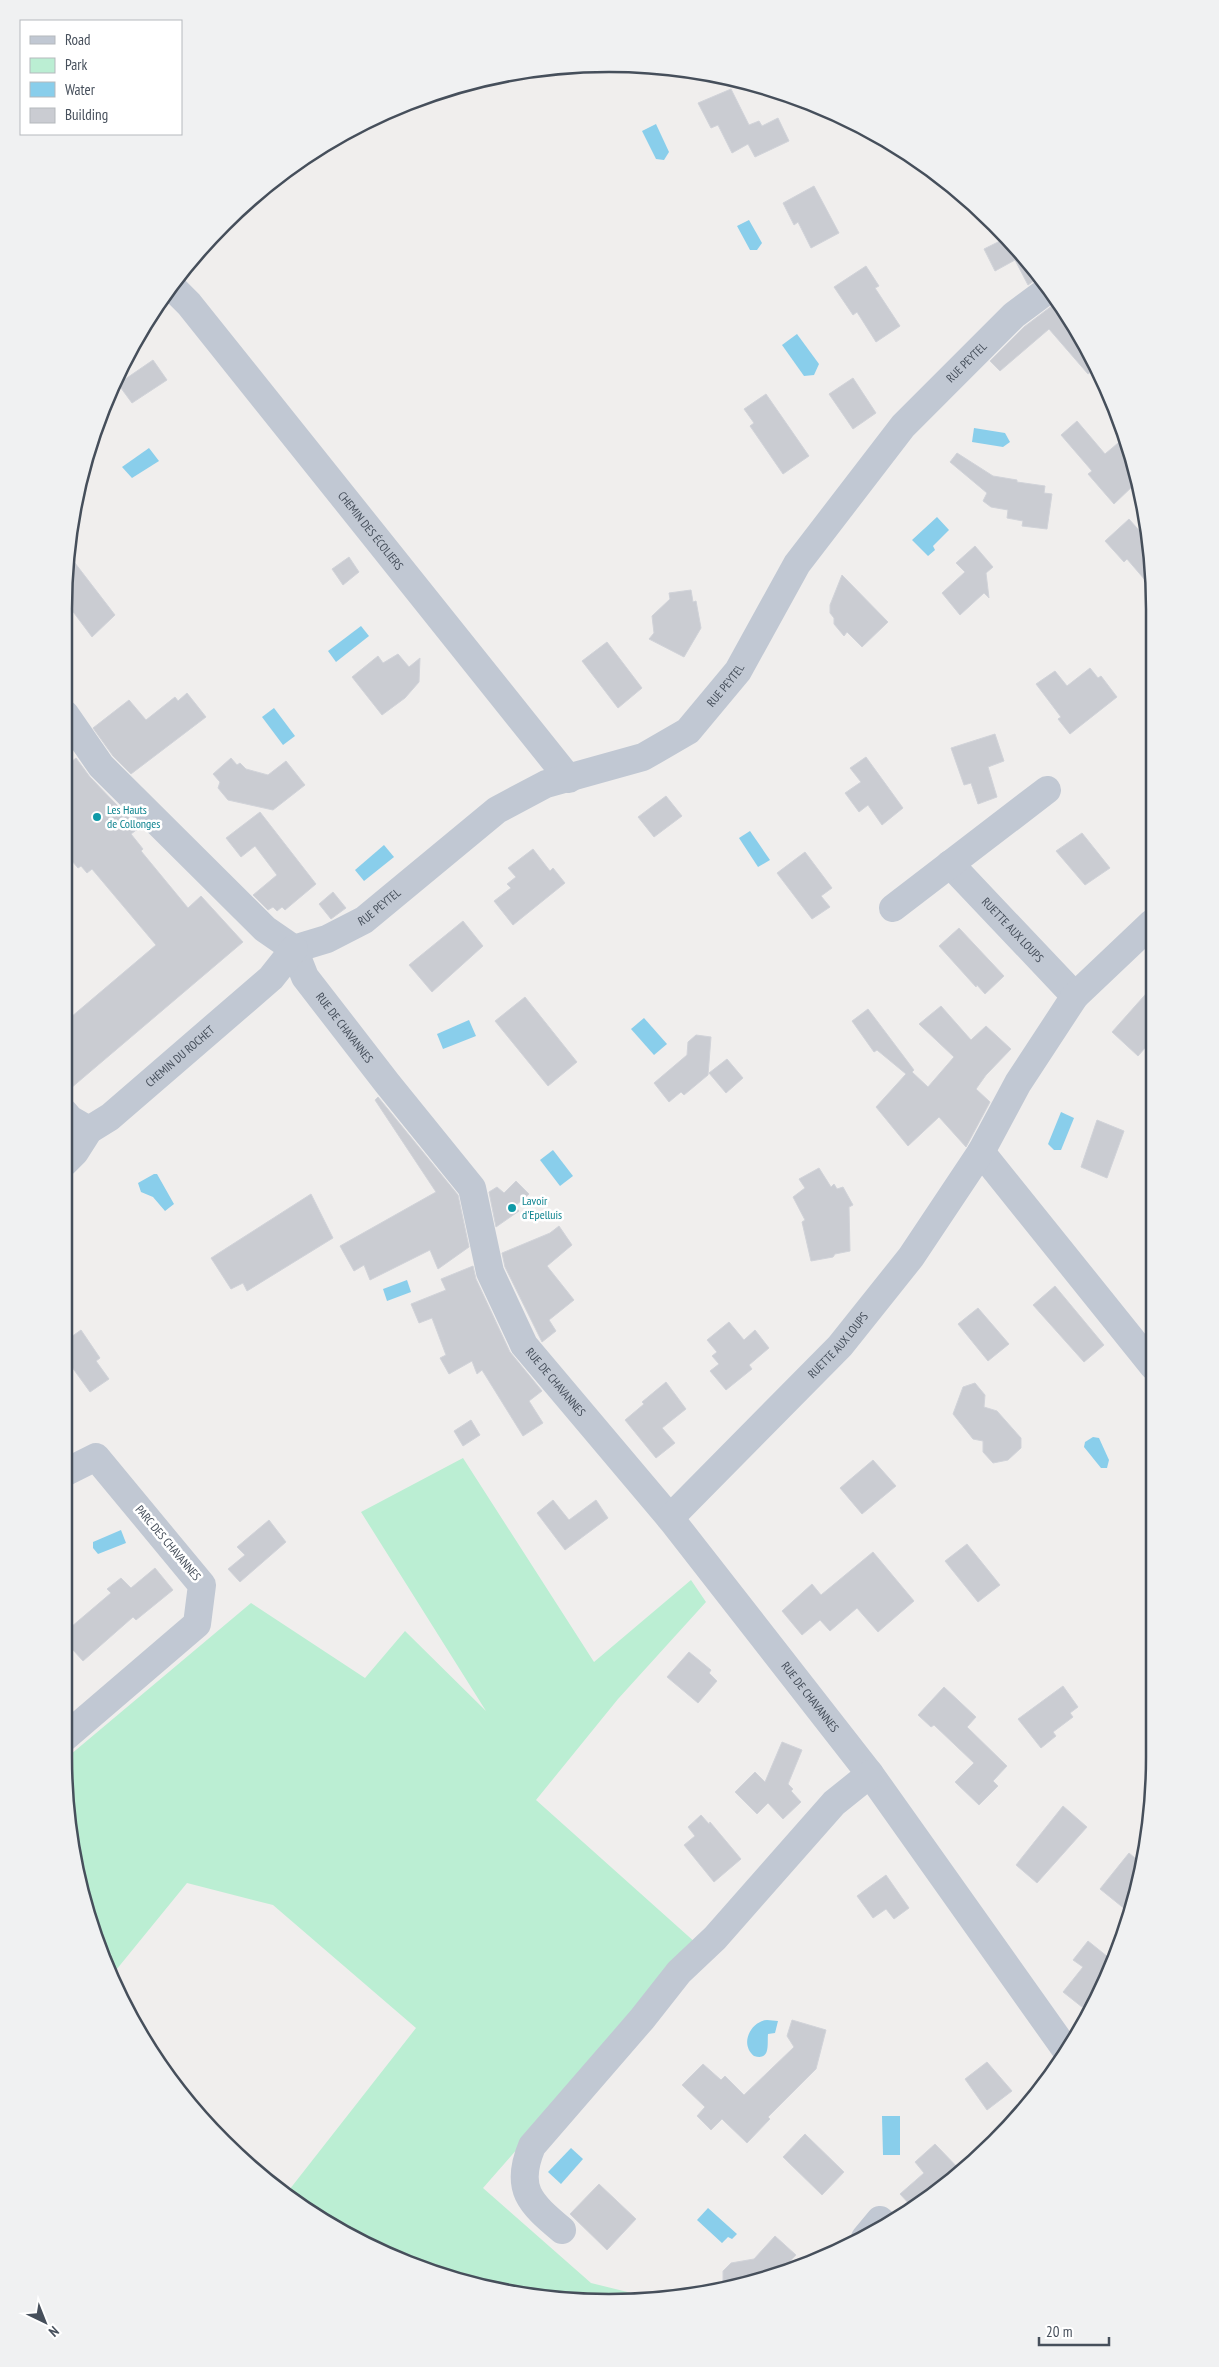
<svg xmlns="http://www.w3.org/2000/svg" width="1219" height="2367" font-family="'PT Sans Narrow',sans-serif">
<style>
.green{fill:#bbeed3}
.water{fill:#89ceeb}
.building{fill:#caccd2;stroke:#d1d3d9}
.lines{fill:none;stroke-linecap:round;stroke-linejoin:round}
.minor{stroke:#c1c8d3;stroke-width:28}
.culture-dot{fill:#0f9aa8;stroke:#fff;stroke-width:2}
.labels{text-anchor:middle;stroke-width:5;stroke-linejoin:round;paint-order:stroke}
.street-label{font-size:12px;fill:#464f5b;stroke:#fff}
.culture-label{font-size:12px;fill:#0d838f;stroke:#fff;text-anchor:start}
.rim{fill:none;stroke:#464f5b;stroke-width:2.5}
</style>
<rect width="100%" height="100%" fill="#f0eeed"/>
<path class="green" d="M 463,1458 L 594,1662 L 691,1580 L 706,1602 L 618,1699 L 536,1800 L 697,1944 L 483,2188 L 591,2283 L 656,2299 L 574,2302 L 503,2293 L 401,2262 L 336,2230 L 286,2194 L 416,2028 L 273,1905 L 187,1883 L 112,1975 L 93,1933 L 74,1864 L 64,1760 L 251,1603 L 365,1678 L 405,1631 L 486,1711 L 361,1512 Z"/>
<g class="water">
<path d="M 656,124 L 669,152 L 664,160 L 656,159 L 642,131 Z"/>
<path d="M 749,220 L 762,243 L 757,250 L 750,250 L 737,226 Z"/>
<path d="M 797,334 L 819,364 L 814,375 L 804,376 L 782,345 Z"/>
<path d="M 974,428 L 1005,433 L 1010,442 L 1003,447 L 972,442 Z"/>
<path d="M 149,448 L 159,461 L 132,478 L 122,467 Z"/>
<path d="M 937,517 L 949,530 L 933,546 L 935,550 L 928,556 L 912,540 Z"/>
<path d="M 361,626 L 369,636 L 336,662 L 328,651 Z"/>
<path d="M 274,708 L 295,736 L 283,745 L 262,717 Z"/>
<path d="M 750,831 L 770,860 L 758,867 L 739,838 Z"/>
<path d="M 384,845 L 394,857 L 364,881 L 355,870 Z"/>
<path d="M 644,1018 L 667,1044 L 654,1055 L 631,1029 Z"/>
<path d="M 469,1020 L 476,1036 L 443,1049 L 437,1034 Z"/>
<path d="M 1061,1112 L 1074,1118 L 1061,1150 L 1054,1150 L 1048,1144 Z"/>
<path d="M 553,1150 L 573,1176 L 560,1186 L 540,1160 Z"/>
<path d="M 154,1174 L 157,1174 L 174,1204 L 165,1211 L 153,1197 L 141,1192 L 138,1183 Z"/>
<path d="M 407,1280 L 411,1292 L 387,1301 L 383,1289 Z"/>
<path d="M 1093,1437 L 1099,1438 L 1109,1460 L 1107,1468 L 1101,1468 L 1084,1447 L 1085,1442 Z"/>
<path d="M 121,1530 L 126,1543 L 98,1554 L 93,1548 L 93,1542 Z"/>
<path d="M 767,2020 L 778,2021 L 775,2033 L 768,2034 C 767,2044 771,2061 754,2056 C 739,2044 751,2021 767,2020 Z"/>
<path d="M 882,2116 L 900,2116 L 900,2155 L 883,2155 Z"/>
<path d="M 571,2148 L 583,2159 L 561,2184 L 548,2172 Z"/>
<path d="M 708,2208 L 737,2234 L 732,2239 L 728,2237 L 722,2243 L 697,2220 Z"/>
</g>
<g class="building">
<path d="M 731,89 L 749,125 L 759,121 L 762,126 L 778,118 L 789,141 L 755,157 L 748,144 L 732,153 L 718,125 L 711,128 L 698,103 Z"/>
<path d="M 814,186 L 839,233 L 811,248 L 798,222 L 794,225 L 783,203 Z"/>
<path d="M 1006,238 L 1041,276 L 1028,285 L 1015,260 L 995,271 L 984,249 Z"/>
<path d="M 866,266 L 879,286 L 875,288 L 900,326 L 876,342 L 857,312 L 853,315 L 834,287 Z"/>
<path d="M 1057,302 L 1095,369 L 1088,374 L 1049,329 L 1000,371 L 990,361 L 1024,327 Z"/>
<path d="M 153,360 L 167,380 L 132,403 L 118,384 Z"/>
<path d="M 853,378 L 876,413 L 853,429 L 829,394 Z"/>
<path d="M 766,394 L 809,456 L 783,474 L 750,426 L 754,423 L 744,409 Z"/>
<path d="M 1077,421 L 1105,454 L 1124,438 L 1136,483 L 1114,504 L 1088,474 L 1092,471 L 1061,435 Z"/>
<path d="M 957,453 L 993,476 L 1017,480 L 1017,482 L 1045,486 L 1044,493 L 1052,494 L 1047,529 L 1022,526 L 1023,521 L 1007,518 L 1008,510 L 991,507 L 983,501 L 987,493 L 950,462 Z"/>
<path d="M 1129,519 L 1151,544 L 1151,587 L 1127,559 L 1124,562 L 1105,541 Z"/>
<path d="M 975,546 L 993,567 L 986,573 L 989,598 L 984,593 L 960,615 L 942,593 L 965,572 L 956,563 Z"/>
<path d="M 68,554 L 115,615 L 92,637 L 65,601 L 65,574 Z"/>
<path d="M 349,557 L 359,572 L 343,585 L 332,569 Z"/>
<path d="M 842,575 L 888,622 L 862,647 L 847,632 L 844,636 L 834,624 L 834,618 L 830,613 L 830,605 Z"/>
<path d="M 691,590 L 693,602 L 696,601 L 701,628 L 684,657 L 649,639 L 654,633 L 652,616 L 670,599 L 669,593 Z"/>
<path d="M 607,642 L 642,688 L 618,708 L 582,661 Z"/>
<path d="M 398,654 L 409,667 L 420,658 L 419,682 L 405,698 L 382,715 L 352,677 L 378,656 L 383,663 Z"/>
<path d="M 1090,668 L 1098,678 L 1101,676 L 1117,697 L 1070,734 L 1058,719 L 1061,717 L 1036,684 L 1055,671 L 1067,686 Z"/>
<path d="M 187,693 L 206,717 L 131,774 L 113,756 L 93,728 L 129,700 L 146,720 L 175,697 L 178,701 Z"/>
<path d="M 995,734 L 1004,761 L 988,767 L 997,797 L 978,804 L 971,783 L 964,785 L 951,748 Z"/>
<path d="M 866,757 L 903,808 L 882,825 L 868,805 L 859,812 L 845,793 L 861,782 L 850,768 Z"/>
<path d="M 76,758 L 90,777 L 139,828 L 131,834 L 143,849 L 141,851 L 188,908 L 201,896 L 243,942 L 64,1094 L 64,1023 L 156,945 L 92,869 L 87,873 L 81,866 L 78,868 L 65,853 L 65,767 Z"/>
<path d="M 231,758 L 237,765 L 240,763 L 246,769 L 268,775 L 286,761 L 305,785 L 273,810 L 228,800 L 218,788 L 220,782 L 213,774 Z"/>
<path d="M 666,796 L 682,816 L 654,837 L 638,817 Z"/>
<path d="M 260,812 L 316,884 L 285,910 L 282,907 L 277,911 L 273,907 L 268,910 L 253,895 L 277,875 L 255,846 L 241,857 L 226,838 Z"/>
<path d="M 1082,833 L 1110,868 L 1085,885 L 1056,851 Z"/>
<path d="M 533,849 L 550,871 L 553,868 L 565,883 L 513,925 L 494,901 L 511,888 L 507,884 L 516,877 L 508,868 Z"/>
<path d="M 805,852 L 832,888 L 821,896 L 830,907 L 812,919 L 777,873 Z"/>
<path d="M 333,892 L 346,908 L 331,919 L 319,904 Z"/>
<path d="M 463,921 L 483,946 L 432,992 L 409,965 Z"/>
<path d="M 959,928 L 1004,976 L 985,994 L 977,985 L 976,987 L 939,946 Z"/>
<path d="M 1152,987 L 1152,1040 L 1138,1056 L 1112,1032 Z"/>
<path d="M 525,997 L 577,1062 L 548,1086 L 495,1021 Z"/>
<path d="M 941,1006 L 971,1040 L 986,1026 L 1011,1049 L 986,1075 L 976,1089 L 990,1102 L 966,1147 L 939,1117 L 908,1146 L 876,1107 L 906,1074 L 877,1050 L 874,1052 L 852,1021 L 868,1009 L 914,1070 L 912,1072 L 928,1087 L 954,1057 L 919,1024 Z"/>
<path d="M 696,1035 L 711,1037 L 708,1075 L 684,1095 L 681,1092 L 669,1102 L 654,1083 L 687,1055 L 688,1042 Z"/>
<path d="M 727,1059 L 743,1078 L 726,1093 L 709,1073 Z"/>
<path d="M 378,1097 L 458,1195 L 469,1247 L 438,1269 L 430,1250 L 370,1280 L 364,1265 L 354,1271 L 340,1246 L 436,1192 L 375,1100 Z"/>
<path d="M 1097,1120 L 1124,1131 L 1107,1178 L 1081,1167 Z"/>
<path d="M 819,1168 L 831,1187 L 834,1184 L 837,1189 L 843,1187 L 853,1205 L 849,1207 L 850,1251 L 835,1254 L 833,1257 L 811,1261 L 802,1222 L 805,1220 L 793,1197 L 805,1188 L 799,1179 Z"/>
<path d="M 516,1181 L 529,1194 L 515,1206 L 519,1211 L 496,1227 L 489,1192 L 497,1187 L 504,1193 Z"/>
<path d="M 311,1194 L 333,1238 L 247,1291 L 243,1283 L 231,1289 L 211,1258 Z"/>
<path d="M 559,1226 L 572,1245 L 547,1266 L 574,1300 L 549,1320 L 556,1331 L 542,1342 L 505,1267 L 502,1253 L 550,1233 Z"/>
<path d="M 473,1266 L 476,1279 L 510,1352 L 542,1391 L 529,1401 L 543,1423 L 523,1436 L 482,1370 L 477,1374 L 472,1361 L 449,1374 L 440,1358 L 446,1355 L 432,1318 L 419,1323 L 411,1304 L 446,1290 L 441,1279 Z"/>
<path d="M 1055,1286 L 1104,1345 L 1084,1362 L 1033,1305 Z"/>
<path d="M 978,1308 L 1009,1344 L 988,1361 L 958,1324 Z"/>
<path d="M 729,1322 L 744,1340 L 755,1330 L 769,1348 L 749,1365 L 752,1369 L 726,1390 L 710,1371 L 719,1364 L 712,1356 L 717,1352 L 707,1340 Z"/>
<path d="M 81,1330 L 100,1358 L 96,1361 L 109,1379 L 90,1392 L 64,1356 L 64,1342 Z"/>
<path d="M 666,1382 L 686,1409 L 662,1428 L 675,1443 L 656,1458 L 625,1420 L 644,1404 L 642,1402 Z"/>
<path d="M 975,1383 L 985,1395 L 984,1407 L 997,1411 L 1021,1438 L 1021,1448 L 1008,1460 L 993,1463 L 983,1452 L 983,1441 L 973,1439 L 953,1414 L 963,1387 Z"/>
<path d="M 471,1420 L 480,1435 L 463,1446 L 454,1431 Z"/>
<path d="M 873,1460 L 896,1486 L 862,1514 L 840,1488 Z"/>
<path d="M 553,1500 L 569,1520 L 596,1500 L 608,1518 L 565,1550 L 537,1513 Z"/>
<path d="M 269,1520 L 286,1542 L 240,1582 L 228,1569 L 245,1555 L 237,1547 Z"/>
<path d="M 967,1544 L 1000,1585 L 978,1602 L 945,1561 Z"/>
<path d="M 873,1552 L 914,1601 L 878,1632 L 857,1608 L 830,1631 L 820,1620 L 802,1635 L 782,1611 L 812,1584 L 821,1595 Z"/>
<path d="M 155,1568 L 173,1590 L 136,1620 L 133,1617 L 83,1661 L 64,1640 L 64,1633 L 111,1593 L 107,1589 L 121,1578 L 131,1588 Z"/>
<path d="M 689,1652 L 711,1670 L 709,1673 L 717,1681 L 698,1703 L 667,1677 Z"/>
<path d="M 1063,1686 L 1078,1707 L 1070,1713 L 1073,1717 L 1053,1732 L 1056,1736 L 1041,1748 L 1018,1719 Z"/>
<path d="M 944,1687 L 976,1717 L 967,1727 L 1007,1766 L 993,1781 L 998,1786 L 979,1805 L 955,1782 L 974,1763 L 934,1725 L 931,1727 L 918,1715 Z"/>
<path d="M 782,1742 L 802,1750 L 788,1784 L 793,1789 L 791,1791 L 801,1802 L 783,1819 L 768,1803 L 757,1814 L 735,1792 L 755,1772 L 765,1782 Z"/>
<path d="M 1063,1806 L 1087,1827 L 1037,1883 L 1016,1865 Z"/>
<path d="M 701,1815 L 709,1824 L 710,1822 L 741,1859 L 714,1882 L 684,1845 L 695,1836 L 688,1827 Z"/>
<path d="M 1129,1853 L 1142,1864 L 1137,1898 L 1131,1914 L 1100,1889 Z"/>
<path d="M 886,1875 L 909,1908 L 894,1919 L 886,1909 L 873,1918 L 857,1896 Z"/>
<path d="M 1088,1941 L 1113,1961 L 1101,1994 L 1096,1991 L 1082,2007 L 1063,1992 L 1083,1967 L 1073,1960 Z"/>
<path d="M 792,2020 L 826,2030 L 816,2069 L 768,2117 L 770,2119 L 747,2143 L 722,2119 L 711,2130 L 697,2116 L 705,2107 L 682,2085 L 703,2064 L 721,2080 L 725,2076 L 744,2095 L 794,2047 L 787,2036 Z"/>
<path d="M 987,2062 L 1012,2091 L 987,2110 L 965,2079 Z"/>
<path d="M 805,2134 L 844,2172 L 822,2195 L 783,2157 Z"/>
<path d="M 935,2144 L 962,2172 L 942,2191 L 913,2208 L 900,2194 L 924,2173 L 915,2162 Z"/>
<path d="M 599,2184 L 636,2219 L 607,2250 L 570,2214 Z"/>
<path d="M 775,2236 L 796,2255 L 776,2276 L 723,2289 L 723,2271 L 731,2263 L 754,2259 Z"/>
</g>
<g class="lines">
<g class="minor">
<path id="s1" d="M 171,286 L 189,304 L 569,779"/>
<path id="s2" d="M 65,714 L 101,766 L 265,929 L 294,949 L 305,977 L 387,1083 L 472,1188 L 490,1272 L 524,1345 L 670,1518 L 870,1774 L 1068,2053"/>
<path id="s3" d="M 950,864 L 1075,996"/>
<path d="M 893,908 L 1047,790"/>
<path id="s4" d="M 294,949 L 327,939 L 364,920 L 497,810 L 546,784 L 643,757 L 688,731 L 738,671 L 797,564 L 903,426 L 1014,315 L 1049,289"/>
<path d="M 64,1112 L 70,1119 L 89,1130"/>
<path d="M 981,1152 L 1153,1366"/>
<path id="s5" d="M 64,1163 L 75,1152 L 89,1130 L 110,1117 L 271,978 L 294,949"/>
<path id="s6" d="M 670,1518 L 840,1346 L 911,1257 L 981,1152 L 1018,1083 L 1075,996 L 1152,923"/>
<path d="M 64,1738 L 197,1624 L 202,1585 L 96,1457 L 64,1473"/>
<path d="M 562,2230 C 530,2203 514,2189 532,2146 L 642,2019 L 679,1972 L 715,1938 L 834,1803 L 870,1774"/>
<path d="M 865,2238 L 880,2220 L 886,2225"/>
</g>
</g>
<g class="culture-dot">
<circle cx="97" cy="817" r="5"/>
<circle cx="512" cy="1208" r="5"/>
</g>
<g class="labels">
<g class="street-label">
<text dy="4" stroke="none"><textPath href="#s4" startOffset="921">RUE PEYTEL</textPath></text>
<text dy="4" stroke="none"><textPath href="#s1" startOffset="316">CHEMIN DES ÉCOLIERS</textPath></text>
<text dy="4" stroke="none"><textPath href="#s4" startOffset="516">RUE PEYTEL</textPath></text>
<text dy="4" stroke="none"><textPath href="#s4" startOffset="96">RUE PEYTEL</textPath></text>
<text dy="4" stroke="none"><textPath href="#s3" startOffset="91">RUETTE AUX LOUPS</textPath></text>
<text dy="4" stroke="none"><textPath href="#s2" startOffset="424">RUE DE CHAVANNES</textPath></text>
<text dy="4" stroke="none"><textPath href="#s5" startOffset="159">CHEMIN DU ROCHET</textPath></text>
<text dy="4" stroke="none"><textPath href="#s6" startOffset="241">RUETTE AUX LOUPS</textPath></text>
<text dy="4" stroke="none"><textPath href="#s2" startOffset="844">RUE DE CHAVANNES</textPath></text>
<text transform="translate(168 1543) rotate(50)" y="4">PARC DES CHAVANNES</text>
<text dy="4" stroke="none"><textPath href="#s2" startOffset="1249">RUE DE CHAVANNES</textPath></text>
</g>
<g class="culture-label">
<text x="107" y="814">Les Hauts<tspan x="107" dy="14">de Collonges</tspan></text>
<text x="522" y="1205">Lavoir<tspan x="522" dy="14">d'Epelluis</tspan></text>
</g>
</g>
<path d="M0 0H1219V2367H0ZM609 72H609A537 537 0 0 1 1146 609V1757A537 537 0 0 1 609 2294H609A537 537 0 0 1 72 1757V609A537 537 0 0 1 609 72Z" fill="#f0f1f2" fill-rule="evenodd"/>
<path class="rim" d="M609 72H609A537 537 0 0 1 1146 609V1757A537 537 0 0 1 609 2294H609A537 537 0 0 1 72 1757V609A537 537 0 0 1 609 72Z"/>
<rect x="20" y="20" width="162" height="115" fill="#ffffff" stroke="#b5b9bd"/>
<rect x="30" y="36" width="25" height="8" fill="#c1c8d3" stroke="#b5b9bd"/>
<text x="65" y="45" font-size="15" fill="#464f5b">Road</text>
<rect x="30" y="58" width="25" height="15" fill="#bbeed3" stroke="#b5b9bd"/>
<text x="65" y="70" font-size="15" fill="#464f5b">Park</text>
<rect x="30" y="82" width="25" height="15" fill="#89ceeb" stroke="#b5b9bd"/>
<text x="65" y="95" font-size="15" fill="#464f5b">Water</text>
<rect x="30" y="108" width="25" height="15" fill="#caccd2" stroke="#b5b9bd"/>
<text x="65" y="120" font-size="15" fill="#464f5b">Building</text>
<g transform="translate(45 2322) rotate(137)" stroke="#ffffff" stroke-width="4" paint-order="stroke">
<path d="M0-4L9 19L0 12L-9 19Z" fill="#464f5b"/>
<text y="-8" font-size="14" font-weight="bold" text-anchor="middle" fill="#464f5b">N</text>
</g>
<path d="M1039 2337v8h70v-8" fill="none" stroke="#464f5b" stroke-width="2.5"/>
<text x="1046" y="2337" font-size="15" fill="#464f5b" stroke="#ffffff" stroke-width="4" paint-order="stroke">20 m</text>
</svg>
